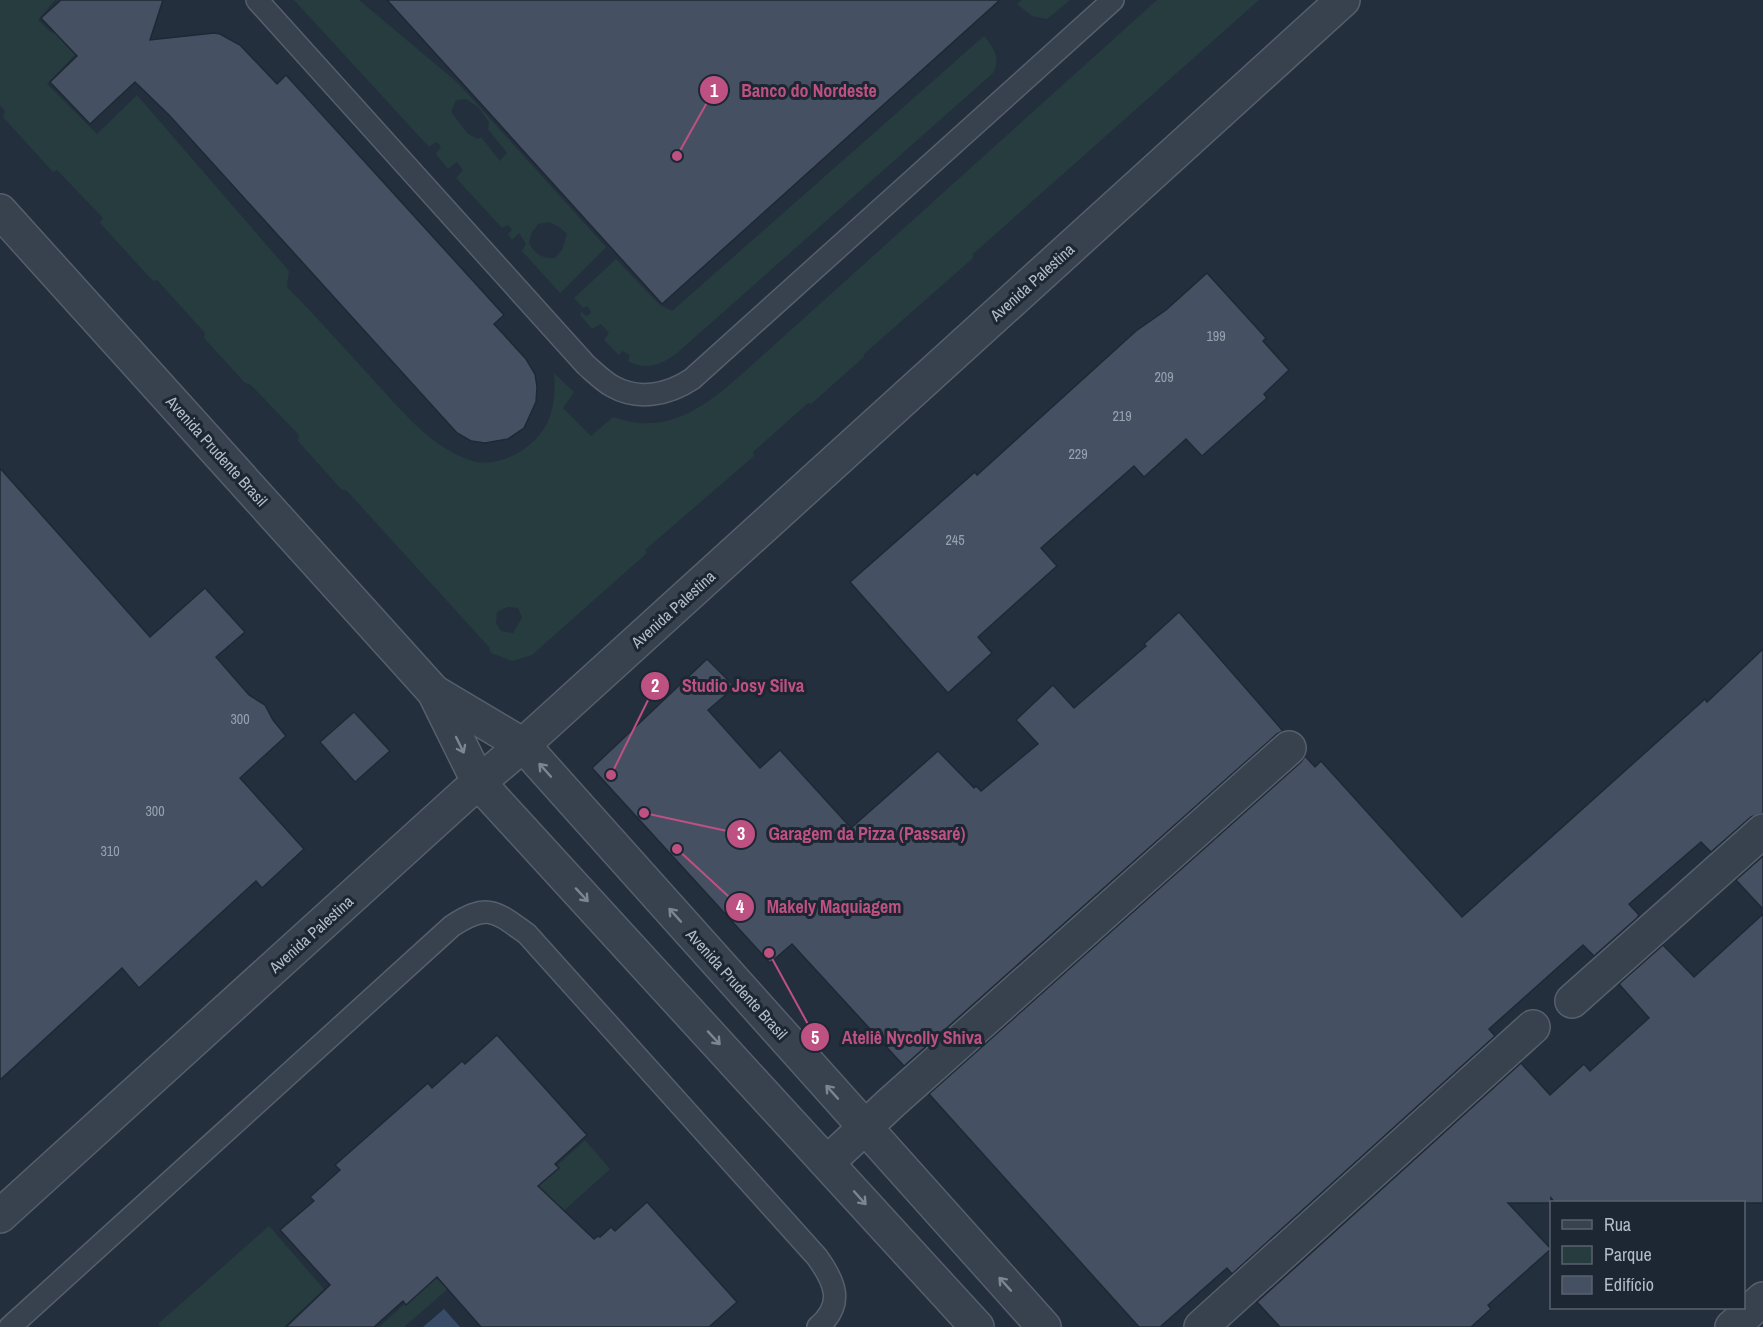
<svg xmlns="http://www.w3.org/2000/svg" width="1763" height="1327" font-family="'Archivo Narrow',sans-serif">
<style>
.green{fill:#263c3f;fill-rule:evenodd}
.water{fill:#394c67}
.building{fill:#455162;stroke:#1f2835;stroke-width:1.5}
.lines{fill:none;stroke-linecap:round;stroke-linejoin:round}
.service-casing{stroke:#565f6c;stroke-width:24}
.minor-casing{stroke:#565f6c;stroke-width:36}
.service{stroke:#38414e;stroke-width:21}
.minor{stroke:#38414e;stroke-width:33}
.oneway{stroke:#7c8592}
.labels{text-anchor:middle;stroke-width:6;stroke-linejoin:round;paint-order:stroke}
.number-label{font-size:14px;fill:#98a1af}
.street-label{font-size:16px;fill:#b4bcc9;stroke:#1d2633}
.leader{fill:none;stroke:#bd5182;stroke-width:2}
.callout-dot{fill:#bd5182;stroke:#1d2633;stroke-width:2}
.mark-label{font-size:18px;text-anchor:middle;font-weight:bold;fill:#fff}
.callout-label{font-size:18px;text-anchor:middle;font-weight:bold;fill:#bd5182;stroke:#1d2633;stroke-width:6;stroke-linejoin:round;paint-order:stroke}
</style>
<rect width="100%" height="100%" fill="#242f3e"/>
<g class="green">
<path d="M 0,0 L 55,0 L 38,20 L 52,33 L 68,18 L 90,39 L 47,84 L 97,134 L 137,95 L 289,271 L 287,287 C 315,315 341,345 368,374 C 397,405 433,452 477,462 C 493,465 511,458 524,449 C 552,430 556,404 554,373 L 574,392 L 563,408 L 591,436 L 613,417 C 676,440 718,395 761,357 L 1157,0 L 1259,0 L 973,254 L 973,258 L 864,354 L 864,357 L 811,404 L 808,403 L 753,452 L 754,456 L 645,550 L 647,553 L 532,655 L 512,661 L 491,653 L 489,647 L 347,491 L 341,489 L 298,441 L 299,435 L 251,385 L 245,383 L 204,338 L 205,333 L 157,280 L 153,281 L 100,223 L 103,218 L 57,170 L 53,172 L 3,117 L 5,111 L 0,105 ZM 508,607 L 518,608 L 522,618 L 513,633 L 501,631 L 496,623 L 497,612 Z"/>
<path d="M 294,0 L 359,0 L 458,83 L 606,247 L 560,293 L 522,251 L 526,244 L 519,233 L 512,240 L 508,234 L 512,230 L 508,225 L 502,228 L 456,178 L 463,170 L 457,162 L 448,169 L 436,154 L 441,147 L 437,142 L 429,147 ZM 466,99 L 478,107 L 489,122 L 488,129 L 507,153 L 500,161 L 481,137 L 478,139 L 468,134 L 451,112 L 456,100 ZM 549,222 L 559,227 L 567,234 L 562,250 L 555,258 C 542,259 535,254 529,243 L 531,234 L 538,224 Z"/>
<path d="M 1022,0 L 1070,0 L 1047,19 L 1032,16 L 1017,4 Z"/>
<path d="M 984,36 C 994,48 1001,59 993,73 L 676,354 C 660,365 646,371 628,361 L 630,355 L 622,351 L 619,355 L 604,340 L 609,333 L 601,324 L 592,329 L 580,315 L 581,312 L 587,316 L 591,313 L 590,309 L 587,306 L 583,308 L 574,298 L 616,259 L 660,305 L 672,311 Z"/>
<path d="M 585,1140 L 610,1169 L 463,1302 L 450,1287 L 404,1327 L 379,1327 Z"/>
<path d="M 269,1226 L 324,1289 L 284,1327 L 161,1327 L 158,1324 Z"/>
</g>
<path class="water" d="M 444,1309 L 460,1327 L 423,1327 Z"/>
<g class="building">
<path d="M 61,0 L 163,0 L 150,40 L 214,33 L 220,34 L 240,45 L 277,84 L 286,75 L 504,315 L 494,324 L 526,359 L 535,374 L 537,387 L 536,402 L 524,428 L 508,439 L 485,443 L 471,441 L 457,433 L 169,115 L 135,82 L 90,124 L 50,82 L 77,56 L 41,18 Z"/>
<path d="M 387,0 L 1000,0 L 662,304 Z"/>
<path d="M 1207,273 L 1266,338 L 1263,341 L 1289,370 L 1264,394 L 1267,398 L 1202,456 L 1186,439 L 1144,477 L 1134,466 L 1041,548 L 1057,566 L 978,637 L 992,653 L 948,693 L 850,582 L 975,472 L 977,475 L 1136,331 L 1166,310 Z"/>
<path d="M 0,468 L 150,637 L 205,588 L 245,632 L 216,657 L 249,695 L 265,705 L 273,720 L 286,736 L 240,778 L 304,849 L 262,888 L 256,881 L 139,988 L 122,968 L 0,1080 Z"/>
<path d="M 1179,612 L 1283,731 L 1277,734 L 904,1066 L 792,944 L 770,963 L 592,768 L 707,659 L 735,687 L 708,710 L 760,768 L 780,750 L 851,828 L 938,751 L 974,788 L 976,786 L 981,791 L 1038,744 L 1016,720 L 1053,685 L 1074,708 L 1146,646 L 1144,644 Z"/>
<path d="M 1763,649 L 1763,813 L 1751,817 L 1711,852 L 1701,842 L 1629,904 L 1639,915 L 1637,918 L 1594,956 L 1583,945 L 1489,1029 L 1495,1036 L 1232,1274 L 1227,1268 L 1160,1327 L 1139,1327 L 929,1094 L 1301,762 L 1305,756 L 1315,767 L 1321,761 L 1462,917 L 1705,699 L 1707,702 Z"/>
<path d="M 354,712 L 390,751 L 355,782 L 320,742 Z"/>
<path d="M 1763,856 L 1763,909 L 1736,880 Z"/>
<path d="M 1763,914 L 1763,1203 L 1555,1203 L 1551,1198 L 1551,1203 L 1508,1203 L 1551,1249 L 1488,1305 L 1491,1309 L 1471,1327 L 1280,1327 L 1257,1302 L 1521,1063 L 1550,1095 L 1584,1064 L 1590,1071 L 1649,1018 L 1619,984 L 1663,945 L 1694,977 Z"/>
<path d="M 497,1035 L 587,1135 L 555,1164 L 559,1168 L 538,1186 L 594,1239 L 598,1236 L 600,1237 L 611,1227 L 615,1231 L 647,1202 L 737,1302 L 709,1327 L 481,1327 L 437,1277 L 406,1305 L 403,1301 L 374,1327 L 286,1327 L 330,1285 L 280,1230 L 314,1201 L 310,1197 L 340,1170 L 335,1165 L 428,1083 L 432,1088 L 462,1061 L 465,1064 Z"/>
</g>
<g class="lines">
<g class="service-casing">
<g id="service">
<path d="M 257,0 L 586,365 C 594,372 603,381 612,386 C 638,401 668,395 692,379 L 1113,0"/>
<path d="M 10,1327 L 452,926 C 488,902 496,912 527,934 L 817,1257 C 835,1282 845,1304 818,1327"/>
</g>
</g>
<g class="minor-casing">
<g id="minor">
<path d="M 0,211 L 434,692 L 479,783 L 977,1327"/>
<path d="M 434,692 L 523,745 L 1044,1327"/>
<path d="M 1572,1001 L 1763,831"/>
<path d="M 828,1162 L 891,1103 L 1289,748"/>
<path d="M 0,1216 L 465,794 L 523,745 L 1343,0"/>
<path d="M 1201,1327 L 1533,1027"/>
<path d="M 1732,1327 L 1763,1299"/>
</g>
</g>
<use href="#service" class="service"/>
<use href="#minor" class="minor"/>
</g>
<defs><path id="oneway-shaft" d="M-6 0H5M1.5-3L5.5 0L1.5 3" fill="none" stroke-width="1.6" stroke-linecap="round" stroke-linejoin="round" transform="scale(1.5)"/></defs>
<g class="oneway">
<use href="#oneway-shaft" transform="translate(460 745) rotate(64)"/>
<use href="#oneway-shaft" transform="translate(545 770) rotate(-132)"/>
<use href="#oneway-shaft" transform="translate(582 895) rotate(47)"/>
<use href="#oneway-shaft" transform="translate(675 915) rotate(-132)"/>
<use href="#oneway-shaft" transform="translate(714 1038) rotate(47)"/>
<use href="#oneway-shaft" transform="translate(832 1092) rotate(-132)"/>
<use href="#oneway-shaft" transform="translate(860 1198) rotate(48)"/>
<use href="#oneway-shaft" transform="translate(1005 1284) rotate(-132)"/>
</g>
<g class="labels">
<g class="number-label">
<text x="1216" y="341">199</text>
<text x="1164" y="382">209</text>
<text x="1122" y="421">219</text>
<text x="1078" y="459">229</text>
<text x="955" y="545">245</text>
<text x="240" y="724">300</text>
<text x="155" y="816">300</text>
<text x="110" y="856">310</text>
</g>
<g class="street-label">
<text transform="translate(1032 282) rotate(-42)" y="6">Avenida Palestina</text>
<text transform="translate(217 451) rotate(48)" y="6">Avenida Prudente Brasil</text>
<text transform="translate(673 609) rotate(-42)" y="6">Avenida Palestina</text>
<text transform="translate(311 934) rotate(-42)" y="6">Avenida Palestina</text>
<text transform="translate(737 984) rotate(48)" y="6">Avenida Prudente Brasil</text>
</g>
</g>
<path class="leader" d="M677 156L714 90M611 775L655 686M644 813L741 834M677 849L740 907M769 953L815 1037"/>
<g class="callout-dot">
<circle cx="677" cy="156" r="6"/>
<circle cx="611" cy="775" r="6"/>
<circle cx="644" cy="813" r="6"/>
<circle cx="677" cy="849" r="6"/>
<circle cx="769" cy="953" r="6"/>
<circle cx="714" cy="90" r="15"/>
<circle cx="655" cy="686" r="15"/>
<circle cx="741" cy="834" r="15"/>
<circle cx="740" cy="907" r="15"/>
<circle cx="815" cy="1037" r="15"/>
</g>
<g class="mark-label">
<text x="714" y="97">1</text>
<text x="655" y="692">2</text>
<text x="741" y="840">3</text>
<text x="740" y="913">4</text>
<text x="815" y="1044">5</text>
</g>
<g class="callout-label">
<text x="809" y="97">Banco do Nordeste</text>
<text x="743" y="692">Studio Josy Silva</text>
<text x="867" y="840">Garagem da Pizza (Passaré)</text>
<text x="834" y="913">Makely Maquiagem</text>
<text x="912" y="1044">Ateliê Nycolly Shiva</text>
</g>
<rect x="1550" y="1201" width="195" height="108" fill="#1d2633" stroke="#59626f" stroke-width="1.5"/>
<rect x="1562" y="1220" width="30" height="9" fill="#38414e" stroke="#59626f" stroke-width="1.5"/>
<text x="1604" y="1231" font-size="18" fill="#b4bcc9">Rua</text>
<rect x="1562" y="1246" width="30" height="18" fill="#263c3f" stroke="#59626f" stroke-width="1.5"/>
<text x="1604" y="1261" font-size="18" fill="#b4bcc9">Parque</text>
<rect x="1562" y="1276" width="30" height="18" fill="#455162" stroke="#59626f" stroke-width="1.5"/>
<text x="1604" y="1291" font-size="18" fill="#b4bcc9">Edifício</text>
</svg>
